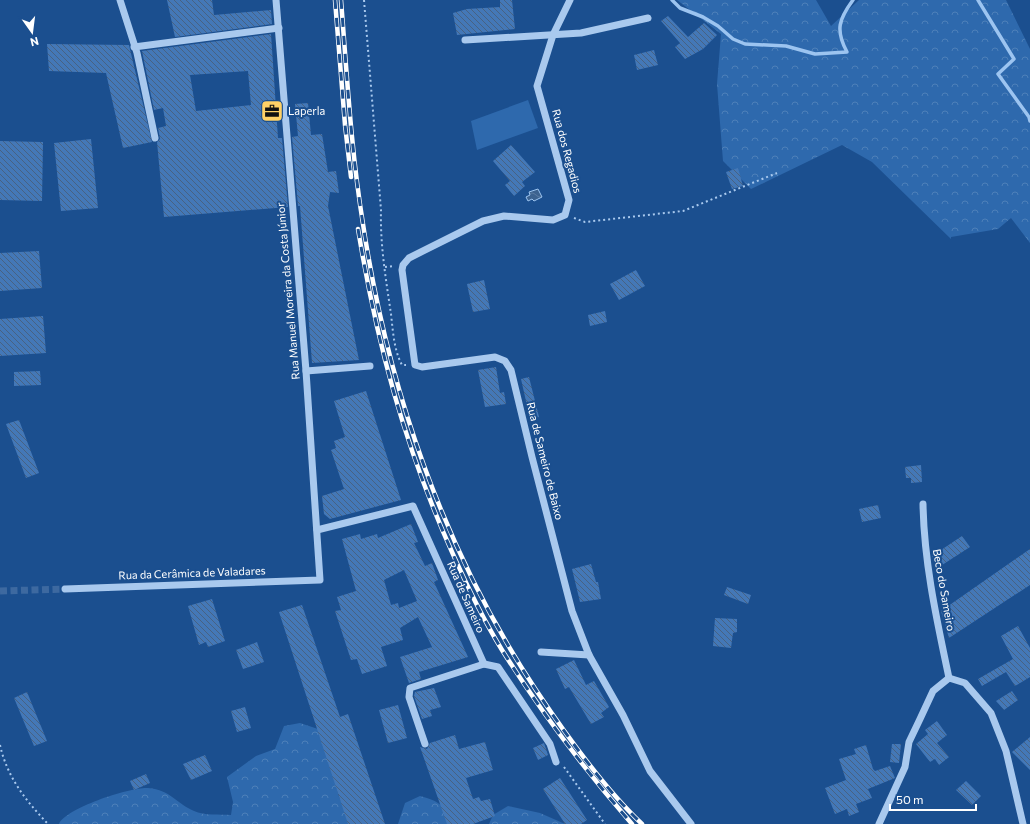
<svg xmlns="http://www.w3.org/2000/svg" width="1030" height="824" font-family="Commissioner,sans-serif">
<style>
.forest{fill:url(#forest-crowns)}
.pitch{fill:#2e69ad}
.water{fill:url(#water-waves);stroke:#9cc4f0}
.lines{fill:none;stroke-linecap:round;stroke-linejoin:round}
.stream{stroke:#9cc4f0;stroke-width:3.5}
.building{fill:url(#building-back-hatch);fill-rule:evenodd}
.minor-tunnel{stroke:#3d69a0;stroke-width:7;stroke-dasharray:7 3.5;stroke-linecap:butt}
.path{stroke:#a9c9ee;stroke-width:2;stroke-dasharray:2 3;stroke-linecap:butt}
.minor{stroke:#a9c9ee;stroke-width:7}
.rail-casing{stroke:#fff;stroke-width:4.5}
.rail{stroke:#1b4f8f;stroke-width:3;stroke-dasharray:9;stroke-linecap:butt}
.labels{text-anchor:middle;stroke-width:4;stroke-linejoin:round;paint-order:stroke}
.poi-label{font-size:11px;fill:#fff;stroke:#1b4f8f;text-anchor:start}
.street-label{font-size:11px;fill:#fff;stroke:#1b4f8f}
</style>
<defs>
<pattern id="forest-crowns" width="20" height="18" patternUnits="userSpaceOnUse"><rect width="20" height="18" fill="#2e69ad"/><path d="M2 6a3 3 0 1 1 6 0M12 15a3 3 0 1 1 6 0" fill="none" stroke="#4d80b9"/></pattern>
<pattern id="water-waves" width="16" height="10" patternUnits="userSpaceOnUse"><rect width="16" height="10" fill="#3c6290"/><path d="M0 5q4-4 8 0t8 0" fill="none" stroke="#597aa1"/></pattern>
<pattern id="building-back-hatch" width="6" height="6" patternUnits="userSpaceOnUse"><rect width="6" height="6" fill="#4478b7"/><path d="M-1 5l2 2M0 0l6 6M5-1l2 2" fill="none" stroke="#486282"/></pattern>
</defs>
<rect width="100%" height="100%" fill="#1b4f8f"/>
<g class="forest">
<path d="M 677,0 L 816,0 L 831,26 L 859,0 L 1006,0 L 1030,49 L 1030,243 L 1011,218 L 998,229 L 951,237 L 951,239 L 872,162 L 842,145 L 751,189 L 723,161 L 717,84 L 721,34 Z"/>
<path d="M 300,723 L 321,730 L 339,797 L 352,824 L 59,824 C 66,808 130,787 148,788 C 171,790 177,804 194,811 C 204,816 220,814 231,815 L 233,802 L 227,777 L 256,756 L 275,749 L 284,726 Z"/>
<path d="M 420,796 C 440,802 444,804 451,824 L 398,824 L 405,803 Z"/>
<path d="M 508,806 L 540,813 L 565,824 L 489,824 L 493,815 Z"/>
</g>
<path class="pitch" d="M 528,100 L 538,128 L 477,150 L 471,121 Z"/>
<path class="water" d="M 538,189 L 542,197 L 534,201 L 532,199 L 528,201 L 526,197 L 530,195 L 529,192 Z"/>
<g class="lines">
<g class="stream">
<path d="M 672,0 L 680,8 L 703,17 L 718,26 L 733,39 L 745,44 L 786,46 L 815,54 L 847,52 C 835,30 839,19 853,0"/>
<path d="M 978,0 L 1014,59 L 998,74 L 1029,117 L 1030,121"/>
</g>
</g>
<g class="building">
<path d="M 167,0 L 212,0 L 214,15 L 271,10 L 272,24 L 175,37 Z"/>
<path d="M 500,0 L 512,0 L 515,29 L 457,35 L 453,13 L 467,9 L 500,7 Z"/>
<path d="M 668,16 L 688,37 L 704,23 L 717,35 L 703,49 L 685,59 L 675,47 L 680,43 L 661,21 Z"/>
<path d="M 271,34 L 278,138 L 282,138 L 288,207 L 164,217 L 157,142 L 160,139 L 158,128 L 166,126 L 163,108 L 154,110 L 142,51 ZM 248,71 L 251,105 L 196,111 L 190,75 Z"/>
<path d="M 47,44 L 129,45 L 152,142 L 123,148 L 106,73 L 49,71 Z"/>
<path d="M 654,50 L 658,65 L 637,70 L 634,55 Z"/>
<path d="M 308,103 L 311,135 L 322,134 L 328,172 L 336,171 L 339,193 L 330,192 L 328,206 L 359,360 L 312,363 L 300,206 L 298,206 L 292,137 L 298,136 L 295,104 Z"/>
<path d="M 91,139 L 98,208 L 61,211 L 54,143 Z"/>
<path d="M 0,141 L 43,142 L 42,201 L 0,200 Z"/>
<path d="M 511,145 L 535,172 L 522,182 L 525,186 L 514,196 L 505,185 L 510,181 L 493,161 Z"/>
<path d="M 738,168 L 743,186 L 732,189 L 726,172 Z"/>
<path d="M 39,251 L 42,288 L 0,291 L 0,253 Z"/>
<path d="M 636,270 L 645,286 L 619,300 L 610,284 Z"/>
<path d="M 484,280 L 490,309 L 473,312 L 467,284 Z"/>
<path d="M 605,311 L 607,322 L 590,326 L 588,315 Z"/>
<path d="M 43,316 L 46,353 L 0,356 L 0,319 Z"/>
<path d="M 496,367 L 500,393 L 504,392 L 506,404 L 485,407 L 478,370 Z"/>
<path d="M 40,371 L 41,385 L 14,386 L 14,372 Z"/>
<path d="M 529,377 L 539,417 L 530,419 L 521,379 Z"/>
<path d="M 366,391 L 401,500 L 330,519 L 324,514 L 322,496 L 344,489 L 331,450 L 336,448 L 334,441 L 345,437 L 334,401 Z"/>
<path d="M 19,420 L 39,473 L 26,478 L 6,424 Z"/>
<path d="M 921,465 L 922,482 L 911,483 L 911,478 L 906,478 L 905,467 Z"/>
<path d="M 878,505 L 881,518 L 862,522 L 859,509 Z"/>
<path d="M 411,524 L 418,542 L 414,543 L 425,566 L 432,563 L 438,580 L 434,582 L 468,657 L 419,672 L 421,679 L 409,683 L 400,657 L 432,647 L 418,617 L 400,628 L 403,640 L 381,647 L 387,666 L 362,674 L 357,659 L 351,660 L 335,611 L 341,610 L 337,597 L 356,591 L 342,539 L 360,534 L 361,539 L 377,534 L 378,538 ZM 404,570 L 417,601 L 399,608 L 398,603 L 391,605 L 384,580 Z"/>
<path d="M 962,536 L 970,547 L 939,567 L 932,556 Z"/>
<path d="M 1030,549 L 1030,585 L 949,638 L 941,611 Z"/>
<path d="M 591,564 L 596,582 L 598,582 L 601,599 L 580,602 L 572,569 Z"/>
<path d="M 727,587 L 751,595 L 748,604 L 724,595 Z"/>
<path d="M 212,599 L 225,641 L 208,647 L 206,642 L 199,645 L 188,606 Z"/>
<path d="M 302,605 L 340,717 L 348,714 L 385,824 L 348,824 L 279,612 Z"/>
<path d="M 715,618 L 737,619 L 737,632 L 733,633 L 731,648 L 713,646 Z"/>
<path d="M 1018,626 L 1030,648 L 1030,677 L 1015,686 L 1006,672 L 982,686 L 978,679 L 1013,659 L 1001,636 Z"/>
<path d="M 257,642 L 264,662 L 243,669 L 236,650 Z"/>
<path d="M 574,660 L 586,685 L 594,681 L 609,707 L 601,713 L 604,717 L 591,724 L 569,687 L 565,689 L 556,669 Z"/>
<path d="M 434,688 L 441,707 L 430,710 L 432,716 L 422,719 L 414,696 L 415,692 Z"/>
<path d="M 1012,691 L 1018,700 L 1004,710 L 996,701 Z"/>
<path d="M 27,692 L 47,741 L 34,746 L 14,698 Z"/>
<path d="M 398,705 L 407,738 L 388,743 L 379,710 Z"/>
<path d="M 245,707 L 251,728 L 237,732 L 231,711 Z"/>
<path d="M 937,721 L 947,735 L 937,743 L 949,757 L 939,765 L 935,759 L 930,762 L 916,744 L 928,734 L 925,730 Z"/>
<path d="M 455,735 L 459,749 L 485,742 L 493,770 L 466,778 L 473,799 L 479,797 L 481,801 L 490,799 L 495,816 L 473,824 L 447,824 L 420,747 L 427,749 L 430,743 Z"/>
<path d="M 1030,737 L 1030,770 L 1012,752 Z"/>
<path d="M 544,743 L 548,755 L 538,760 L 533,748 Z"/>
<path d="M 892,744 L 901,744 L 899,763 L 890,762 Z"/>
<path d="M 866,745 L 873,769 L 875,771 L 890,766 L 895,778 L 868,789 L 872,798 L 856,804 L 859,812 L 849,816 L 847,809 L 835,814 L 825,788 L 846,780 L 839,759 L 856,754 L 854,749 Z"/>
<path d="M 205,755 L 212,771 L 191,780 L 183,764 Z"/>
<path d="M 146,774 L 150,783 L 134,790 L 130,781 Z"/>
<path d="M 560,778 L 587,820 L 581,824 L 565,824 L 543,789 Z"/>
<path d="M 966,781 L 981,796 L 972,805 L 956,790 Z"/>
</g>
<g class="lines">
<path class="minor-tunnel" d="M 0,591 L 65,589"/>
<g class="path">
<path d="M 364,0 L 381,210 C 380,245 386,280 391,314 C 393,332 394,350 402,365 L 406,365"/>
<path d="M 574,218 L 585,222 L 683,211 L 777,173"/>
<path d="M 385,267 L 394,266"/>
<path d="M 0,745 C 7,777 26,801 48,824"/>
<path d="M 564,767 L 605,824"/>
</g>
<g class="minor">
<path d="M 120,0 L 137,53 L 155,138"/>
<path d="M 570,0 L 553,35 L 537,86 L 569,200 L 565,215 L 553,220 L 504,216 L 483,221 L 409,258 L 403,265 L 402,270 L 415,365 L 422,367 L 495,357 L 505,361 L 511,370 L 532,457 L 572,611 L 589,655 L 623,715 L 650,771 L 691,824"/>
<path d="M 465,40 L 581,33 L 648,18"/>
<path d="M 134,47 L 279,28"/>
<path d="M 306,371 L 370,366"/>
<path d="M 923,504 C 924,563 937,621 949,678"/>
<path d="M 317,530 L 413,506 L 484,664 L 410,688 L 409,697 L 425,744"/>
<path d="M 65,589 L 320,580 L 306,371 L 276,0"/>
<path d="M 541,652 L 589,655"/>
<path d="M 484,664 L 498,667 L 550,744 L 556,762"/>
<path d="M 949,678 L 965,683 L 991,713 L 1006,751 L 1023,824"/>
<path d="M 879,824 L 905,767 L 909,742 L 920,719 L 933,691 L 949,678"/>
</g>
<g class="rail-casing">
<g id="rail">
<path d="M 335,0 L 345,125 L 351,177"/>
<path d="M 341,0 C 347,75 351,150 363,224 C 388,389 444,551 536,690 C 566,735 603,787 642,824"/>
<path d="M 358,229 C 377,344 404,445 452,552 C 467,586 483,619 502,650 C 541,712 584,769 632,824"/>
</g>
</g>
<use href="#rail" class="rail"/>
</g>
<defs>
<g id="office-square" transform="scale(1.15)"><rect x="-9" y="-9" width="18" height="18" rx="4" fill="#ffd166" stroke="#1b4f8f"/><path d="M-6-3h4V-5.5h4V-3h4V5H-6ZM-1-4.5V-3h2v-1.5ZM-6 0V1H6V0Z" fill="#111"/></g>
</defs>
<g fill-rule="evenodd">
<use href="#office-square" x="272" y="111"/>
</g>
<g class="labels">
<g class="poi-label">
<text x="288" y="115">Laperla</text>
</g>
<g class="street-label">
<text transform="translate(567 151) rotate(75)" y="4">Rua dos Regadios</text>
<text transform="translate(288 291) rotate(-95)" y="4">Rua Manuel Moreira da Costa Júnior</text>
<text transform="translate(545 461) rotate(76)" y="4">Rua de Sameiro de Baixo</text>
<text transform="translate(192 573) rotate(-2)" y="4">Rua da Cerâmica de Valadares</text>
<text transform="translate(944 590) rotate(80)" y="4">Beco do Sameiro</text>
<text transform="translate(466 597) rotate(66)" y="4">Rua de Sameiro</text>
</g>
</g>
<g transform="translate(32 32) rotate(166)" stroke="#1b4f8f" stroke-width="3" paint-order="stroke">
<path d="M0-3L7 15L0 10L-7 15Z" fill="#ffffff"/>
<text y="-6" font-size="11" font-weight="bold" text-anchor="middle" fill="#ffffff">N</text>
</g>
<path d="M890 804v6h86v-6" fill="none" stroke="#ffffff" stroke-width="2"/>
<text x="896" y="804" font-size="12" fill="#ffffff" stroke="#1b4f8f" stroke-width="3" paint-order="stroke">50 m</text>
</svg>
